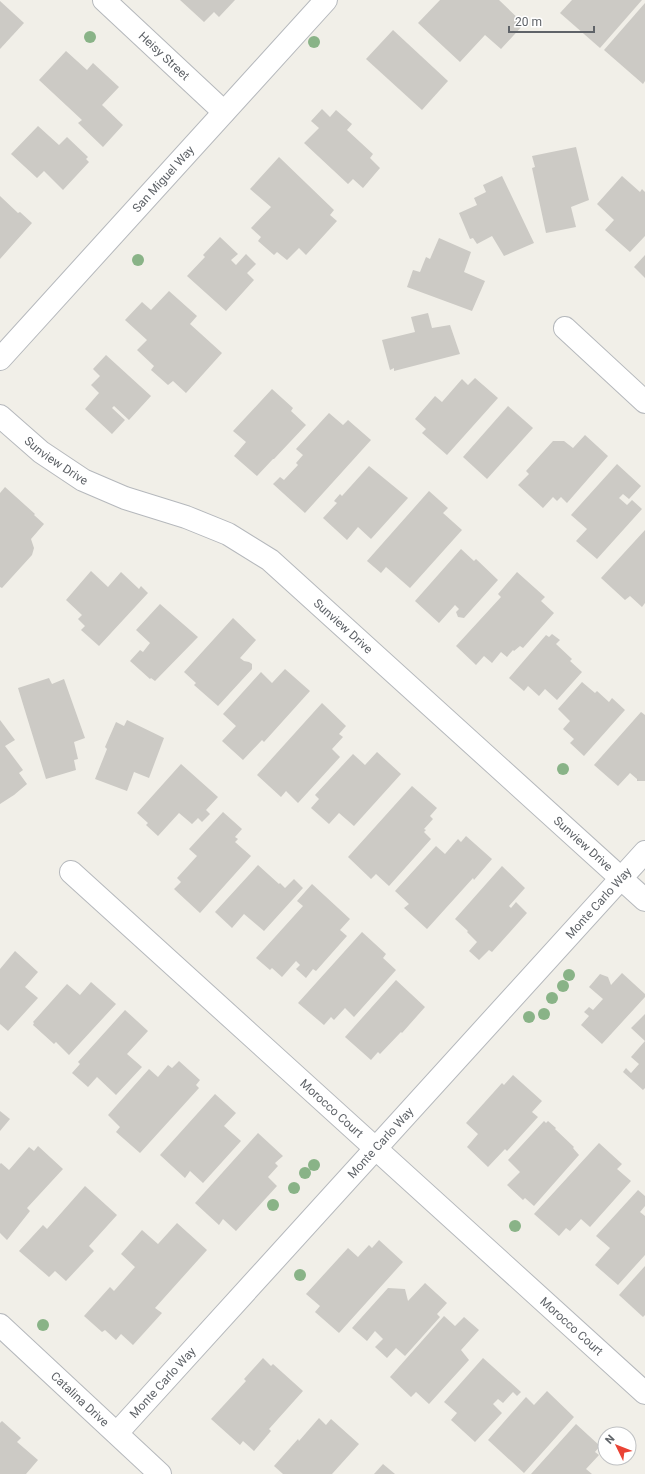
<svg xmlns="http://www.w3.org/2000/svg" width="645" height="1474" font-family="Roboto,sans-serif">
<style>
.building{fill:#cccac5}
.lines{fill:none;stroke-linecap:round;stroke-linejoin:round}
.minor-casing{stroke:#b5b8bc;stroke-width:24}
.minor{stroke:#fff;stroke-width:22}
.tree{fill:#89b387}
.labels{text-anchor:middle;stroke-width:3;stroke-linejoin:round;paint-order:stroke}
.street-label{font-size:12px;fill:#5f6368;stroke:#fff}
</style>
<rect width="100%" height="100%" fill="#f1efe8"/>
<g class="building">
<path d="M 180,0 L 235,0 L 219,17 L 214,12 L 204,22 Z"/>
<path d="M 440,0 L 499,0 L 524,24 L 501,49 L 485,35 L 460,62 L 418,23 Z"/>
<path d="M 572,0 L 642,0 L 600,48 L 560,13 Z"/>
<path d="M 0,1 L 24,23 L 0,49 Z"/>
<path d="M 645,3 L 645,81 L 643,84 L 604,50 Z"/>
<path d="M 393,30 L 448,81 L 422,110 L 366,59 Z"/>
<path d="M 66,51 L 87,70 L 93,63 L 119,87 L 102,105 L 123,125 L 103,147 L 78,123 L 82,120 L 39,80 Z"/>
<path d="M 322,109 L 330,117 L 336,110 L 352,124 L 347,130 L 373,154 L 370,158 L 380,168 L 363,188 L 353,179 L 348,184 L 304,143 L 319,128 L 311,121 Z"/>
<path d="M 38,126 L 59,145 L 67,137 L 88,157 L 86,159 L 89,162 L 63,190 L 44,171 L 37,178 L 11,154 Z"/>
<path d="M 576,147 L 589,200 L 571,207 L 576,227 L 546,233 L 532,168 L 535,167 L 532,156 Z"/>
<path d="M 279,157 L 334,210 L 330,215 L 337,221 L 306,255 L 299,248 L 287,260 L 277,252 L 274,255 L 258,241 L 261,237 L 251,228 L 271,207 L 250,189 Z"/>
<path d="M 502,176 L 534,243 L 504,256 L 492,236 L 477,244 L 473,238 L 470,239 L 459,213 L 477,205 L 474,198 L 486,192 L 483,185 Z"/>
<path d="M 622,176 L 640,192 L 642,189 L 645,192 L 645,236 L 630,252 L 605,230 L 614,220 L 597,204 Z"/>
<path d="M 0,196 L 18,213 L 20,212 L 32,223 L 0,259 Z"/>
<path d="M 220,237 L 238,254 L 231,260 L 236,265 L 246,254 L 256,264 L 247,273 L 254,280 L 226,311 L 187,276 L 205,257 L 203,255 Z"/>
<path d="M 439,238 L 471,252 L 464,272 L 485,281 L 472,311 L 407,287 L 413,270 L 420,272 L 426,257 L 430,259 Z"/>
<path d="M 645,255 L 645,278 L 634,267 Z"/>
<path d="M 169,291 L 197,316 L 190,324 L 222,353 L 186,393 L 173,381 L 168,385 L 151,370 L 154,366 L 137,350 L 147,340 L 125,320 L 142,302 L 151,310 Z"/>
<path d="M 428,313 L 432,328 L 450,325 L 460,354 L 394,371 L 394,368 L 390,370 L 382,340 L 415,332 L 411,317 Z"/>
<path d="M 106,355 L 151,396 L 129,420 L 114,406 L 112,408 L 125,420 L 112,434 L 85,409 L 99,393 L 91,385 L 100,376 L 93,369 Z"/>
<path d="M 475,378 L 498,398 L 447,455 L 422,433 L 426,429 L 415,419 L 435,396 L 442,402 L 462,379 L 468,385 Z"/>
<path d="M 272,389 L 293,408 L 291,411 L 306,425 L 274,459 L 273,459 L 257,476 L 234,456 L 246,442 L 233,431 Z"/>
<path d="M 508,406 L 533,428 L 487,479 L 463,457 Z"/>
<path d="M 329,413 L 343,425 L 348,420 L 371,440 L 305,513 L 273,484 L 280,477 L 284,480 L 298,465 L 296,463 L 303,455 L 296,449 Z"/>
<path d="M 585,435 L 608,456 L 567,503 L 561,497 L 557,501 L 553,497 L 543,508 L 518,485 L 529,474 L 526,471 L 553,441 L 564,441 L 573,448 Z"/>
<path d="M 617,464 L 641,486 L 629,499 L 623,494 L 619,498 L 627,505 L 632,500 L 642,509 L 597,559 L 576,541 L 587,529 L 571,515 Z"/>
<path d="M 369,466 L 408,498 L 371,539 L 358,527 L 347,540 L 323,518 L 337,503 L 334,501 L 340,494 L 342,496 Z"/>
<path d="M 5,487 L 35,514 L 34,515 L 44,524 L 31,539 L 34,548 L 32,555 L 2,588 L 0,587 L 0,493 Z"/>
<path d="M 429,491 L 448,508 L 443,513 L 462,530 L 410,588 L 386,567 L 381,573 L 367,561 Z"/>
<path d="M 645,530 L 645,603 L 642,607 L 630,596 L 625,600 L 601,578 Z"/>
<path d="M 461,549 L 474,561 L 476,559 L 498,580 L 464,618 L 458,617 L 456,612 L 459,609 L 455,605 L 439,623 L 415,601 Z"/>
<path d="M 91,571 L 108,587 L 121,572 L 139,589 L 141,586 L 148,593 L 99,646 L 81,630 L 85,626 L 78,619 L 82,615 L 66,600 Z"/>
<path d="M 517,572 L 545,597 L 541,601 L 554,613 L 523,648 L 520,646 L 514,651 L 513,650 L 507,657 L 501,652 L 492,663 L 484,656 L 476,665 L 456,646 L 501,597 L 498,594 Z"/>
<path d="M 160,604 L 198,637 L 155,681 L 151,678 L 150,679 L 130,661 L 140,650 L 143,652 L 150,643 L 136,630 Z"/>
<path d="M 233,618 L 256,640 L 240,658 L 244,661 L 249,662 L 252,664 L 252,669 L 218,706 L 194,685 L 196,683 L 184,672 Z"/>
<path d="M 552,634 L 560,640 L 556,644 L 572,659 L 570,661 L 582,672 L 557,700 L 545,689 L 539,696 L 528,686 L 524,691 L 509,678 L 546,635 L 549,637 Z"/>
<path d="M 285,669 L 310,691 L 264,742 L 262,740 L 243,760 L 222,741 L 236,726 L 223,714 L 261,672 L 272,683 Z"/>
<path d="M 49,678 L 52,684 L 64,679 L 85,738 L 74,742 L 78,759 L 74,760 L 76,770 L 46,779 L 18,688 Z"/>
<path d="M 582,682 L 595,693 L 597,691 L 609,702 L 612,698 L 625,710 L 584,756 L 570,743 L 574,739 L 563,729 L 570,721 L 558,709 Z"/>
<path d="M 322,703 L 346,726 L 339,734 L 343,737 L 332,749 L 340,757 L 298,803 L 286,791 L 281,797 L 257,775 Z"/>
<path d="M 641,712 L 645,715 L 645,781 L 637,781 L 637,779 L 630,773 L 618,786 L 594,765 Z"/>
<path d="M 0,720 L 15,740 L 5,746 L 23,770 L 19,773 L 27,784 L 14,795 L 0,804 Z"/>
<path d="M 127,720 L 164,738 L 149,778 L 134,772 L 127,791 L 95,779 L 107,749 L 105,747 L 116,722 L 124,726 Z"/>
<path d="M 377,752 L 401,774 L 354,826 L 339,813 L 329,824 L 311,808 L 319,799 L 315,795 L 353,754 L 365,765 Z"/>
<path d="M 181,764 L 218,797 L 206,810 L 210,814 L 202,822 L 198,818 L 192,824 L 179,813 L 158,836 L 146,825 L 148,823 L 137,813 Z"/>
<path d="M 412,786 L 437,808 L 430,816 L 433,819 L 424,829 L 426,830 L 424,832 L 431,839 L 389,886 L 376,874 L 371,879 L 348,857 Z"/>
<path d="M 223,812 L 242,829 L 235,837 L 238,839 L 235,842 L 251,856 L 200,913 L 174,889 L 181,882 L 177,878 L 197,856 L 189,849 Z"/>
<path d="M 466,836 L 492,859 L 474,880 L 473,878 L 427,929 L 404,908 L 409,904 L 395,891 L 436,846 L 445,854 L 458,839 L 461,842 Z"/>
<path d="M 258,865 L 279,884 L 280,883 L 285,888 L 294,879 L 303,888 L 264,931 L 244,914 L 232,928 L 215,912 Z"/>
<path d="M 502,866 L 525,888 L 509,906 L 511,908 L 516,902 L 527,913 L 492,952 L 489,950 L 479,960 L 469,951 L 477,942 L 467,932 L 468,931 L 455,919 Z"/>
<path d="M 312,884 L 350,919 L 340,930 L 347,936 L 316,971 L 313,969 L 306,978 L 296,969 L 300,965 L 296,961 L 282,977 L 272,968 L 270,970 L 256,958 L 303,906 L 297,901 Z"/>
<path d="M 362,932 L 386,954 L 383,958 L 396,970 L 354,1017 L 345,1008 L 334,1020 L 331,1017 L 324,1025 L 298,1003 Z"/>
<path d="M 15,951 L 38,972 L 25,987 L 38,998 L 8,1031 L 0,1024 L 0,969 Z"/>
<path d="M 622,973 L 645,994 L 645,997 L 602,1044 L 581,1025 L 589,1016 L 584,1012 L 589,1007 L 593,1010 L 603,999 L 589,987 L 600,974 L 608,977 L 611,985 Z"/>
<path d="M 396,980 L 425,1007 L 402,1033 L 401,1032 L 380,1054 L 378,1052 L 371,1060 L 345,1037 Z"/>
<path d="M 91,982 L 116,1004 L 69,1055 L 56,1042 L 54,1044 L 33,1025 L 34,1023 L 33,1022 L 67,984 L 80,995 Z"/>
<path d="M 125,1010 L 148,1031 L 127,1054 L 142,1067 L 116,1095 L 97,1077 L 88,1087 L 72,1073 L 80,1064 L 78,1062 Z"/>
<path d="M 645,1014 L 645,1088 L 643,1090 L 623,1072 L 626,1068 L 631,1073 L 639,1064 L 631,1057 L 645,1041 L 631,1028 Z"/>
<path d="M 179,1061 L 200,1080 L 196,1085 L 199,1088 L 140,1153 L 116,1132 L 120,1127 L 108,1115 L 149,1069 L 158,1077 L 168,1065 L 172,1068 Z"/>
<path d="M 513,1075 L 542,1101 L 532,1112 L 538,1117 L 507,1151 L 505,1149 L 488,1167 L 467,1147 L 478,1134 L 466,1123 L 502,1083 L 504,1085 Z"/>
<path d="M 215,1094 L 236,1113 L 224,1126 L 241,1141 L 203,1183 L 190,1171 L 185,1178 L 160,1155 Z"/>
<path d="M 0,1111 L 10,1119 L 0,1131 Z"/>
<path d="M 544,1121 L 546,1123 L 548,1121 L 556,1128 L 555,1129 L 574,1147 L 573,1148 L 579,1155 L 534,1206 L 525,1198 L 523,1200 L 507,1185 L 520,1172 L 508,1160 Z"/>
<path d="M 258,1133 L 283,1156 L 275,1163 L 278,1166 L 268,1177 L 277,1186 L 236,1231 L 223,1219 L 219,1225 L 195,1203 Z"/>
<path d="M 599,1143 L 622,1164 L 617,1169 L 631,1181 L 590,1227 L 581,1219 L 570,1231 L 566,1228 L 559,1236 L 534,1214 Z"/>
<path d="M 38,1146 L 63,1169 L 27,1208 L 30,1211 L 7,1240 L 0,1233 L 0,1164 L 1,1163 L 9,1170 L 29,1147 L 34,1151 Z"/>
<path d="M 85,1186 L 117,1215 L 89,1246 L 94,1251 L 66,1281 L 55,1271 L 49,1277 L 19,1251 L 43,1225 L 47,1229 Z"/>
<path d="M 638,1190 L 645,1196 L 645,1206 L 640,1212 L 645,1216 L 645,1255 L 618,1285 L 595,1265 L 610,1248 L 596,1236 Z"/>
<path d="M 177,1223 L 207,1250 L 155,1308 L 162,1313 L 133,1345 L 121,1334 L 116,1340 L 105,1330 L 102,1332 L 84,1316 L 110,1287 L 114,1291 L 135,1267 L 121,1254 L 142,1230 L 158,1244 Z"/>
<path d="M 379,1240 L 403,1262 L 339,1333 L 315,1312 L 320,1306 L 306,1294 L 348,1248 L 358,1257 L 369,1245 L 372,1248 Z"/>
<path d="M 645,1266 L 645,1315 L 643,1317 L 619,1295 Z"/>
<path d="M 425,1283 L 447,1303 L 437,1314 L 440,1317 L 405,1356 L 396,1348 L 387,1358 L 375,1347 L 383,1339 L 375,1331 L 367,1341 L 352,1328 L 388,1288 L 405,1289 L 408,1301 Z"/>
<path d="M 444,1316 L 455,1326 L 464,1317 L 479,1330 L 461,1350 L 469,1360 L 429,1404 L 416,1392 L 411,1397 L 390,1377 Z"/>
<path d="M 263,1358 L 271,1366 L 273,1364 L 303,1391 L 269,1429 L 271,1431 L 254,1451 L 243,1441 L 240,1445 L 211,1419 L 246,1381 L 244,1379 Z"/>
<path d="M 483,1358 L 521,1392 L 517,1396 L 513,1392 L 503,1403 L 498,1399 L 493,1404 L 502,1413 L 475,1442 L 451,1420 L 457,1413 L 444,1402 Z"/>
<path d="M 547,1391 L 574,1417 L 524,1473 L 488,1440 L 526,1397 L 534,1405 Z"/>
<path d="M 319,1418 L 326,1425 L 331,1419 L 359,1444 L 332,1474 L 283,1474 L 274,1466 L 298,1439 L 299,1441 Z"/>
<path d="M 2,1421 L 21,1438 L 17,1442 L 38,1460 L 26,1474 L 0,1474 L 0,1423 Z"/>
<path d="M 576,1424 L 600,1446 L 595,1452 L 599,1455 L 586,1469 L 592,1474 L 531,1474 Z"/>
<path d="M 383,1464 L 395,1474 L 374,1474 Z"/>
</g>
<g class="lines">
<g class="minor-casing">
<g id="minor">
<path id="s1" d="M 104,0 L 224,112"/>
<path d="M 565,328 L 645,402"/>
<path id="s2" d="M 0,359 L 326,0"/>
<path id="s3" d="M 0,416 L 41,452 L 83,480 L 125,498 L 186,517 L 228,534 L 270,560 L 645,900"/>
<path id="s4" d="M 71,872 L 645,1393"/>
<path id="s5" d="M 0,1325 L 160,1474"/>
<path id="s6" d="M 117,1433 L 645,852"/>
</g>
</g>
<use href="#minor" class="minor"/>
</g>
<g class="tree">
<circle cx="90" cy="37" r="6"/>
<circle cx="314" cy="42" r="6"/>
<circle cx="138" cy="260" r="6"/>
<circle cx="563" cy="769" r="6"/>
<circle cx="569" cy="975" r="6"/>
<circle cx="563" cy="986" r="6"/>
<circle cx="552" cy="998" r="6"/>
<circle cx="544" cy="1014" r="6"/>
<circle cx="529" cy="1017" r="6"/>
<circle cx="314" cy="1165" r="6"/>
<circle cx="305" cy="1173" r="6"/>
<circle cx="294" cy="1188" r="6"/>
<circle cx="273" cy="1205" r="6"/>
<circle cx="515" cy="1226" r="6"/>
<circle cx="300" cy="1275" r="6"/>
<circle cx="43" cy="1325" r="6"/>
</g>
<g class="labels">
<g class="street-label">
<text dy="4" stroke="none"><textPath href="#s1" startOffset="82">Heisy Street</textPath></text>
<text dy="4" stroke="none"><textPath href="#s2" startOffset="243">San Miguel Way</textPath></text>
<text dy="4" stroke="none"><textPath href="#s3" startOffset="72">Sunview Drive</textPath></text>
<text dy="4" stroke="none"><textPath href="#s3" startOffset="408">Sunview Drive</textPath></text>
<text dy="4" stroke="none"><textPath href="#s3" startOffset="732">Sunview Drive</textPath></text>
<text dy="4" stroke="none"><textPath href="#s6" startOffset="716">Monte Carlo Way</textPath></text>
<text dy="4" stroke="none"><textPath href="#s4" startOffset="352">Morocco Court</textPath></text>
<text dy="4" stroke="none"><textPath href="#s6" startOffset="392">Monte Carlo Way</textPath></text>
<text dy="4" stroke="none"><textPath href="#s4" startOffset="676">Morocco Court</textPath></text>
<text dy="4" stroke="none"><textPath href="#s6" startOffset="68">Monte Carlo Way</textPath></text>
<text dy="4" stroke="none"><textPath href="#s5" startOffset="109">Catalina Drive</textPath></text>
</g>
</g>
<g transform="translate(617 1446) rotate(313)"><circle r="19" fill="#ffffff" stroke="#bfc1c3"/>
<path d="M0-3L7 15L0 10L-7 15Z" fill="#ea4335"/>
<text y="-6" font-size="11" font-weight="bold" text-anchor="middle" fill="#5f6368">N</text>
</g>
<path d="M509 26v6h85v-6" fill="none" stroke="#5f6368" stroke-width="2"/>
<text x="515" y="26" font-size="12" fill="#5f6368" stroke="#ffffff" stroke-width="3" paint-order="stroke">20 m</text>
</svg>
